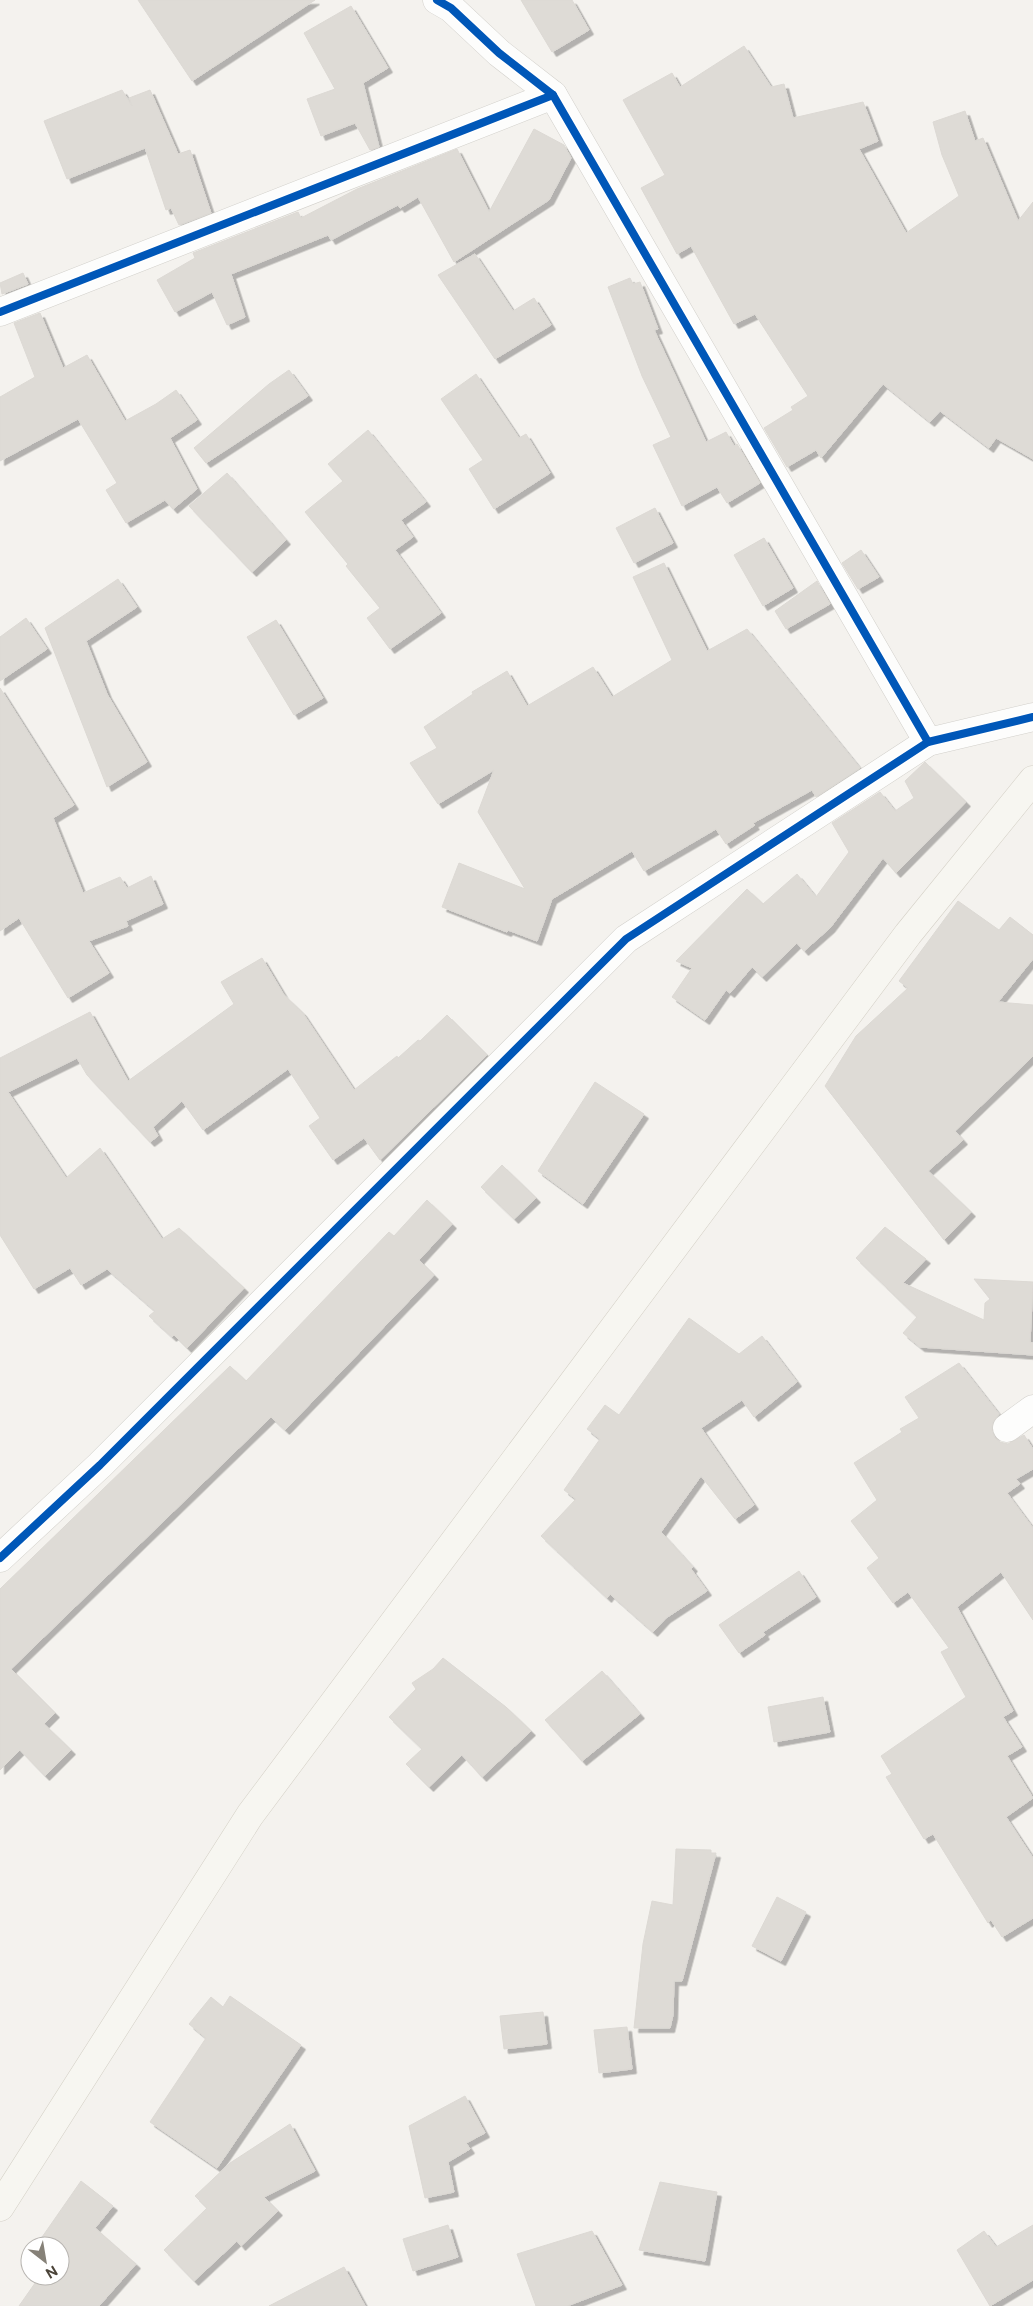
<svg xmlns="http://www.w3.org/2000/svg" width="1033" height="2306" font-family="'Public Sans',sans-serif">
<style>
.building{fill:#dedbd6;stroke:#dcd9d4;filter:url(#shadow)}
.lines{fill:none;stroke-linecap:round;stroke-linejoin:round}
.street-casing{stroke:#d2d0cb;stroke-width:29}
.secondary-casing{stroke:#d3cfc5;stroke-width:29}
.street{stroke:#fdfdfc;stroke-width:28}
.secondary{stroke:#f7f6f1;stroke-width:28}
.cycleway-casing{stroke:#fff;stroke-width:11}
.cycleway{stroke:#0057b8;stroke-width:8}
</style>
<defs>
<filter id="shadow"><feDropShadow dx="4.5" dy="4.5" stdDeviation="0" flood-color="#0004"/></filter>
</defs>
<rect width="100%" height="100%" fill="#f4f2ee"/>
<g class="building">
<path d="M 138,0 L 315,0 L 192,81 Z"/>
<path d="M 521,0 L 572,0 L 589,30 L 552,52 Z"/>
<path d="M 351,6 L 388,68 L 363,83 L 379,147 L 370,150 L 355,123 L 321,136 L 307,99 L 335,89 L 304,33 Z"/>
<path d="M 744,46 L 771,87 L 784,84 L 793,118 L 863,102 L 878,141 L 859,149 L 906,233 L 959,196 L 942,155 L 933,122 L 965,111 L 975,141 L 983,138 L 1018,221 L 1033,202 L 1033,459 L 996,438 L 989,448 L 940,411 L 930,422 L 883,384 L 821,458 L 816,450 L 787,467 L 764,428 L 793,410 L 791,407 L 808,396 L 755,314 L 734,324 L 691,246 L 677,254 L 641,188 L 665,175 L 623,100 L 672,73 L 680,87 Z"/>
<path d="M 122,90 L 132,106 L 129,98 L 150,90 L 178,154 L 190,150 L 211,213 L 179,225 L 171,208 L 166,210 L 145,148 L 67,179 L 44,121 Z"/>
<path d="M 534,129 L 564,145 L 571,158 L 549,200 L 454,262 L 418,197 L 400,208 L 398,205 L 331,240 L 328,235 L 231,274 L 245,317 L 227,325 L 212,292 L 175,312 L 157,280 L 195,258 L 193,253 L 298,212 L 301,218 L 357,189 L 457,149 L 489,212 Z"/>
<path d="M 475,254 L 513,311 L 534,298 L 551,325 L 495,359 L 438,275 Z"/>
<path d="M 23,273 L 28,284 L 2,294 L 0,283 Z"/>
<path d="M 630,278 L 633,284 L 640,282 L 658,329 L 654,330 L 706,442 L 726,432 L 734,446 L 737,444 L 760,483 L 727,503 L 717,487 L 682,506 L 653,445 L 671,437 L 642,376 L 608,287 Z"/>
<path d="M 40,313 L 63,368 L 87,355 L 125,421 L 156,404 L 176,390 L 197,420 L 170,438 L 197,489 L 173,509 L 165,500 L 126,523 L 106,490 L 117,483 L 78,419 L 0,461 L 0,397 L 35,377 L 14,323 Z"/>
<path d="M 289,370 L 308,396 L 206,463 L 194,448 L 269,384 Z"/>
<path d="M 476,374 L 519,438 L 526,434 L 550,473 L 494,509 L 469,469 L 483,460 L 441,399 Z"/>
<path d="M 368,430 L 426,502 L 401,520 L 413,537 L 395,550 L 441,613 L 390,649 L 367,618 L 380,608 L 346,566 L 348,564 L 305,512 L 343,481 L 328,464 Z"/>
<path d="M 227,473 L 286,540 L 252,572 L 189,506 Z"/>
<path d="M 655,508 L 673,543 L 634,563 L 616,528 Z"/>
<path d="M 764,538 L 793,588 L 763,606 L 734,555 Z"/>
<path d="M 861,550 L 879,577 L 858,589 L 842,563 Z"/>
<path d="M 664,563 L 707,651 L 747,629 L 860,768 L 816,797 L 812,790 L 753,823 L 755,825 L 726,844 L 716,829 L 644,871 L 632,851 L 552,899 L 537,941 L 508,930 L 507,932 L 442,907 L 459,863 L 525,889 L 478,812 L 494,770 L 438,804 L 410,763 L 437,748 L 424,727 L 473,694 L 472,692 L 507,671 L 527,706 L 593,667 L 612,697 L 672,660 L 633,577 Z"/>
<path d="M 118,579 L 137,607 L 86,641 L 107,694 L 147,762 L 107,787 L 45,628 Z"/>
<path d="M 817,581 L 830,604 L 786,629 L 775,611 Z"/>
<path d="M 26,618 L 47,649 L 0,681 L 0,637 Z"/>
<path d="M 276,620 L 323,698 L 294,715 L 247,637 Z"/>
<path d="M 0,688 L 74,805 L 53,818 L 83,893 L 120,877 L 127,888 L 151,876 L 163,904 L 126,921 L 128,926 L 89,941 L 109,973 L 68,998 L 19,918 L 0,931 Z"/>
<path d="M 925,762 L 966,802 L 896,873 L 883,858 L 830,928 L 804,951 L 797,943 L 762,977 L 752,967 L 730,993 L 726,990 L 705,1020 L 672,997 L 692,968 L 676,961 L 747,889 L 763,904 L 797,874 L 816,897 L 849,852 L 832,823 L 880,792 L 895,811 L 914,798 L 905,781 Z"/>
<path d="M 958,901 L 999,930 L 1010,917 L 1033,935 L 1033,959 L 998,1002 L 1033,1005 L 1033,1056 L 955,1131 L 963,1140 L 928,1171 L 971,1212 L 944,1240 L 825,1086 L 856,1036 L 908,988 L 899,981 Z"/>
<path d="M 262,958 L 284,995 L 302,1012 L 354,1090 L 397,1056 L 398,1058 L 418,1040 L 420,1041 L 447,1015 L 487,1055 L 380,1160 L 364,1138 L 333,1160 L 309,1126 L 320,1118 L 288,1069 L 203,1130 L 182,1101 L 153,1127 L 158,1136 L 150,1142 L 87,1075 L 77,1058 L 8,1092 L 66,1178 L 100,1148 L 162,1239 L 179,1228 L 244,1288 L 187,1348 L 174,1335 L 172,1337 L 149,1316 L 155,1311 L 107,1269 L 81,1285 L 70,1268 L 34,1289 L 0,1235 L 0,1058 L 90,1012 L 128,1081 L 234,1004 L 221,982 Z"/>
<path d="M 595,1082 L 644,1114 L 583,1204 L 538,1171 Z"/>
<path d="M 502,1165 L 536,1198 L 514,1219 L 481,1187 Z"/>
<path d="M 427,1200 L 452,1224 L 419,1260 L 434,1275 L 285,1430 L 271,1417 L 11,1669 L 55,1713 L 44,1724 L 71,1750 L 45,1776 L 20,1750 L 0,1770 L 0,1589 L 230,1366 L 246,1381 L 389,1232 L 394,1236 Z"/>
<path d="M 885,1227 L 926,1259 L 903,1283 L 984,1320 L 985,1303 L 990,1299 L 974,1279 L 1033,1282 L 1030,1342 L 1033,1343 L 1033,1355 L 920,1347 L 903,1333 L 917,1317 L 856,1258 Z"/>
<path d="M 689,1318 L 739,1354 L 762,1336 L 797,1382 L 754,1417 L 742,1400 L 701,1428 L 754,1505 L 735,1519 L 701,1476 L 661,1532 L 693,1567 L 691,1569 L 707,1591 L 666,1618 L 653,1632 L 610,1594 L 607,1598 L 541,1536 L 576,1499 L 564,1490 L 600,1439 L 587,1429 L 605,1405 L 619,1415 Z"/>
<path d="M 959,1363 L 999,1414 L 993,1422 L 992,1430 L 995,1438 L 1000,1442 L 1008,1444 L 1024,1435 L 1033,1449 L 1033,1469 L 1016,1479 L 1020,1484 L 1007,1493 L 1033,1528 L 1033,1620 L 1001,1572 L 957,1607 L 1013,1711 L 1003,1717 L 1022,1747 L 1007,1756 L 1033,1798 L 1006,1817 L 1033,1858 L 1033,1918 L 1002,1937 L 991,1920 L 988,1923 L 933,1834 L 924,1839 L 886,1777 L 892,1774 L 881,1756 L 966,1697 L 941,1652 L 949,1648 L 908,1592 L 893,1603 L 867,1568 L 879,1558 L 851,1521 L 877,1500 L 854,1463 L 902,1432 L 900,1429 L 919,1418 L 905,1397 Z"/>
<path d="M 799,1571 L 816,1597 L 763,1632 L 765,1635 L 739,1653 L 719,1625 Z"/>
<path d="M 443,1658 L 506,1707 L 531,1731 L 482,1777 L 462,1755 L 429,1787 L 406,1764 L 422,1749 L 389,1717 L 416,1689 L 412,1683 L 433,1669 Z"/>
<path d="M 602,1671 L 640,1714 L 582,1761 L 545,1720 Z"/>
<path d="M 823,1697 L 830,1732 L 774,1742 L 768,1707 Z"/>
<path d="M 676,1849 L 711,1850 L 711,1853 L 716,1853 L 682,1981 L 674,1981 L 673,2015 L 670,2028 L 634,2028 L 643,1944 L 652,1901 L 673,1905 Z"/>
<path d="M 777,1897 L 806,1912 L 781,1961 L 752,1946 Z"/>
<path d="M 230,1996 L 301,2045 L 217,2168 L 150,2122 L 206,2038 L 189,2024 L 211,1997 L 223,2007 Z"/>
<path d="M 543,2012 L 547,2044 L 504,2049 L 500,2016 Z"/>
<path d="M 627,2027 L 632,2069 L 599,2073 L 594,2030 Z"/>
<path d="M 465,2096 L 485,2133 L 466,2143 L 470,2149 L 448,2162 L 454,2192 L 425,2198 L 409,2126 Z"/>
<path d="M 290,2124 L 315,2171 L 264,2197 L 278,2211 L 241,2246 L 237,2241 L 194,2281 L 164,2250 L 207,2208 L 195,2196 L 230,2163 Z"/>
<path d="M 81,2181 L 113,2206 L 95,2228 L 136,2264 L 99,2306 L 19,2306 L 40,2276 L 60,2276 L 60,2246 L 49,2246 L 40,2240 Z"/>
<path d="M 660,2182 L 717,2192 L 705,2261 L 639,2250 Z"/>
<path d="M 448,2225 L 458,2257 L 413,2271 L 403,2239 Z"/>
<path d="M 1033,2225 L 1033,2280 L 990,2306 L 957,2250 L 984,2231 L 996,2247 Z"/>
<path d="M 592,2231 L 622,2285 L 567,2306 L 536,2306 L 517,2254 Z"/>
<path d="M 344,2267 L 365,2306 L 269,2306 Z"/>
</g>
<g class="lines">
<g class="street-casing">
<g id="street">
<path d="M 437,0 L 451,8 L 499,53 L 553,95 L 928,742"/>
<path d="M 0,312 L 553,95"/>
<path d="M 1007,1428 L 1033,1409"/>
<path d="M 0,1558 L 100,1465 L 626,939 L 928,742 L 1033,717"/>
</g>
</g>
<g class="secondary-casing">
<path id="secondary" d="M 0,2207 L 250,1815 L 908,934 L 1033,780"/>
</g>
<use href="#street" class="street"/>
<use href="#secondary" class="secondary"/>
<g class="cycleway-casing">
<g id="cycleway">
<path d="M 437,0 L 451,8 L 499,53 L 553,95 L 928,742"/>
<path d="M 0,312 L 553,95"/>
<path d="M 0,1558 L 100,1465 L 626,939 L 928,742 L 1033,717"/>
</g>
</g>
<use href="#cycleway" class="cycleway"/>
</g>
<g transform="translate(45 2261) rotate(149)"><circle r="24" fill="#ffffff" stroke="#b7b4b0"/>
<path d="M0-4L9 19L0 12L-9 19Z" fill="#868178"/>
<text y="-8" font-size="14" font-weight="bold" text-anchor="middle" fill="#4b4439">N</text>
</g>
</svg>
